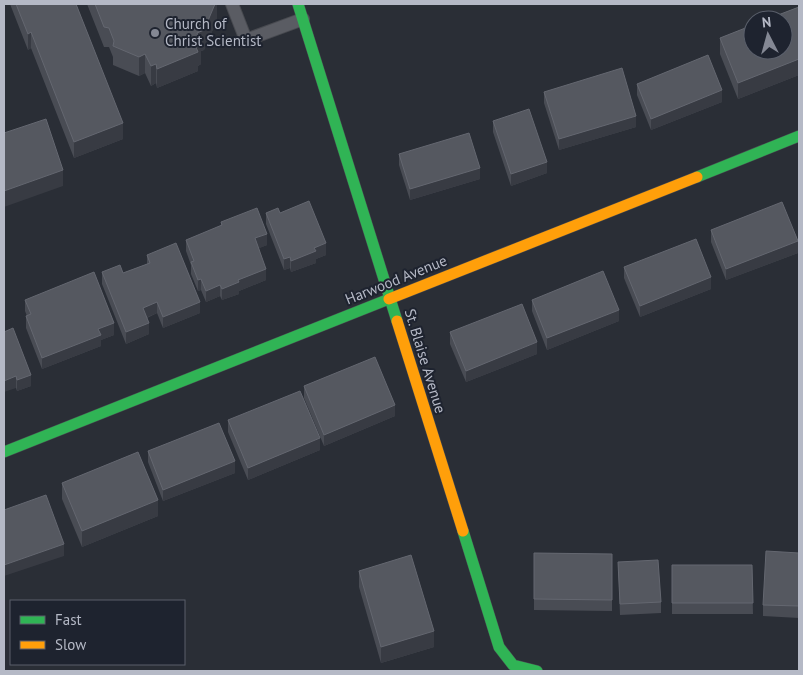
<svg xmlns="http://www.w3.org/2000/svg" width="803" height="675" font-family="'PT Sans',sans-serif">
<style>
.lines{fill:none;stroke-linecap:round;stroke-linejoin:round}
.lane-casing{stroke:#484a50;stroke-width:14}
.fast-casing{stroke:#484a50;stroke-width:12}
.slow-casing{stroke:#484a50;stroke-width:12}
.lane{stroke:#5a5c63;stroke-width:12}
.fast{stroke:#30b455;stroke-width:11}
.slow{stroke:#ff9f0a;stroke-width:11}
.wall{fill:#494c54}
.shaded-wall{fill:#383b43}
.building{fill:#555860;stroke:#646770}
.poi-dot{fill:#848894;stroke:#1e232f;stroke-width:2}
.labels{text-anchor:middle;stroke-width:4;stroke-linejoin:round;paint-order:stroke}
.poi-label{font-size:15px;fill:#b5b9c6;stroke:#1e232f;text-anchor:start}
.street-label{font-size:15px;fill:#b5b9c6;stroke:#1e232f}
</style>
<rect width="100%" height="100%" fill="#2a2e36"/>
<g class="lines">
<g class="lane-casing">
<path id="lane" d="M 232,4 L 246,40 L 303,19"/>
</g>
<g class="fast-casing">
<g id="fast">
<path d="M 298,4 L 397,321"/>
<path d="M 697,177 L 799,136"/>
<path d="M 4,452 L 389,299"/>
<path d="M 463,531 L 499,647 L 513,665 L 537,671"/>
</g>
</g>
<g class="slow-casing">
<g id="slow">
<path d="M 389,299 L 697,177"/>
<path d="M 397,321 L 463,531"/>
</g>
</g>
<use href="#lane" class="lane"/>
<use href="#fast" class="fast"/>
<use href="#slow" class="slow"/>
</g>
<g class="wall">
<path d="M 10,4 L 76,4 L 123,139 L 74,158 L 31,48 L 28,50 Z"/>
<path d="M 87,4 L 217,4 L 217,20 L 204,50 L 201,51 L 201,64 L 198,66 L 198,71 L 157,88 L 156,83 L 151,86 L 145,73 L 139,76 L 113,65 L 113,57 L 109,47 L 104,47 Z"/>
<path d="M 799,7 L 799,75 L 738,99 L 720,54 L 720,38 Z"/>
<path d="M 637,84 L 722,102 L 651,130 L 637,95 Z"/>
<path d="M 544,92 L 636,127 L 559,150 L 544,103 Z"/>
<path d="M 493,121 L 547,173 L 511,186 L 493,132 Z"/>
<path d="M 399,154 L 480,179 L 410,200 L 399,165 Z"/>
<path d="M 798,195 L 799,195 L 799,208 L 798,206 Z"/>
<path d="M 266,213 L 280,213 L 326,255 L 316,259 L 316,263 L 291,272 L 290,268 L 284,270 L 266,224 Z"/>
<path d="M 221,222 L 267,245 L 259,248 L 266,280 L 239,291 L 239,294 L 222,300 L 220,296 L 206,302 L 201,290 L 198,291 L 191,274 L 191,265 L 186,251 L 186,240 L 221,226 Z"/>
<path d="M 711,230 L 798,253 L 726,280 L 711,242 Z"/>
<path d="M 147,255 L 200,313 L 163,328 L 157,313 L 147,318 L 149,334 L 126,344 L 102,284 L 102,272 L 123,273 L 147,264 Z"/>
<path d="M 624,267 L 711,289 L 640,317 L 624,278 Z"/>
<path d="M 25,300 L 114,335 L 101,340 L 101,346 L 42,369 L 26,328 L 26,316 L 27,316 L 25,311 Z"/>
<path d="M 532,300 L 619,321 L 547,350 L 532,311 Z"/>
<path d="M 4,332 L 31,386 L 17,391 L 16,388 Z"/>
<path d="M 450,332 L 537,354 L 466,382 L 450,344 Z"/>
<path d="M 304,386 L 395,416 L 324,446 L 304,398 Z"/>
<path d="M 228,420 L 320,450 L 248,480 L 228,432 Z"/>
<path d="M 148,451 L 235,473 L 163,501 L 148,462 Z"/>
<path d="M 62,483 L 158,516 L 82,547 L 62,499 Z"/>
<path d="M 534,553 L 612,554 L 612,611 L 534,610 Z"/>
<path d="M 799,553 L 799,618 L 763,616 L 763,605 Z"/>
<path d="M 618,562 L 661,602 L 661,613 L 620,615 Z"/>
<path d="M 672,565 L 752,565 L 753,614 L 672,614 Z"/>
<path d="M 359,571 L 434,647 L 381,663 L 359,587 Z"/>
</g>
<g class="shaded-wall">
<path d="M 211,4 L 217,4 L 217,20 L 204,50 L 201,51 L 201,64 L 198,66 L 198,71 L 157,88 L 157,69 L 197,33 Z"/>
<path d="M 31,32 L 31,48 L 28,50 L 28,34 Z"/>
<path d="M 145,54 L 145,73 L 139,76 L 139,57 Z"/>
<path d="M 799,59 L 799,75 L 738,99 L 738,83 Z"/>
<path d="M 156,64 L 156,83 L 151,86 L 151,66 Z"/>
<path d="M 722,90 L 722,102 L 651,130 L 651,119 Z"/>
<path d="M 636,116 L 636,127 L 559,150 L 559,139 Z"/>
<path d="M 123,123 L 123,139 L 74,158 L 74,142 Z"/>
<path d="M 547,162 L 547,173 L 511,186 L 511,174 Z"/>
<path d="M 480,168 L 480,179 L 410,200 L 410,189 Z"/>
<path d="M 63,170 L 63,186 L 4,207 L 4,191 Z"/>
<path d="M 267,234 L 267,245 L 255,250 L 255,238 Z"/>
<path d="M 798,241 L 798,253 L 726,280 L 726,269 Z"/>
<path d="M 326,243 L 326,255 L 316,259 L 316,263 L 291,272 L 291,261 L 314,248 Z"/>
<path d="M 290,257 L 290,268 L 284,270 L 284,259 Z"/>
<path d="M 266,269 L 266,280 L 239,291 L 239,294 L 222,300 L 222,289 L 238,280 Z"/>
<path d="M 711,277 L 711,289 L 640,317 L 640,306 Z"/>
<path d="M 201,279 L 201,290 L 198,291 L 198,280 Z"/>
<path d="M 220,285 L 220,296 L 206,302 L 206,291 Z"/>
<path d="M 157,302 L 157,313 L 143,319 L 143,308 Z"/>
<path d="M 200,302 L 200,313 L 163,328 L 163,317 Z"/>
<path d="M 619,310 L 619,321 L 547,350 L 547,338 Z"/>
<path d="M 114,323 L 114,335 L 101,340 L 101,346 L 42,369 L 42,358 L 98,329 Z"/>
<path d="M 149,323 L 149,334 L 126,344 L 126,332 Z"/>
<path d="M 537,342 L 537,354 L 466,382 L 466,371 Z"/>
<path d="M 31,375 L 31,386 L 17,391 L 17,380 Z"/>
<path d="M 16,376 L 16,388 L 4,392 L 4,381 Z"/>
<path d="M 395,405 L 395,416 L 324,446 L 324,435 Z"/>
<path d="M 320,438 L 320,450 L 248,480 L 248,468 Z"/>
<path d="M 235,461 L 235,473 L 163,501 L 163,490 Z"/>
<path d="M 158,500 L 158,516 L 82,547 L 82,531 Z"/>
<path d="M 64,544 L 64,556 L 4,576 L 4,565 Z"/>
<path d="M 434,631 L 434,647 L 381,663 L 381,647 Z"/>
</g>
<g class="building">
<path d="M 16,4 L 76,4 L 123,123 L 74,142 L 31,32 L 28,34 Z"/>
<path d="M 95,4 L 215,4 L 204,30 L 197,33 L 201,45 L 196,47 L 198,52 L 157,69 L 156,64 L 151,66 L 145,54 L 139,57 L 113,46 L 114,41 L 109,28 L 104,27 Z"/>
<path d="M 799,7 L 799,59 L 738,83 L 720,38 L 753,25 L 753,50 L 783,50 L 783,20 L 765,20 Z"/>
<path d="M 708,55 L 722,90 L 651,119 L 637,84 Z"/>
<path d="M 622,68 L 636,116 L 559,139 L 544,92 Z"/>
<path d="M 529,109 L 547,162 L 511,174 L 493,121 Z"/>
<path d="M 46,119 L 63,170 L 4,191 L 4,133 Z"/>
<path d="M 469,133 L 480,168 L 410,189 L 399,154 Z"/>
<path d="M 309,201 L 326,243 L 314,248 L 316,251 L 291,261 L 290,257 L 284,259 L 266,213 L 278,208 L 280,213 Z"/>
<path d="M 782,202 L 798,241 L 726,269 L 711,230 Z"/>
<path d="M 257,208 L 267,234 L 255,238 L 266,269 L 238,280 L 239,282 L 222,289 L 220,285 L 206,291 L 201,279 L 198,280 L 191,262 L 194,261 L 186,240 L 222,225 L 221,222 Z"/>
<path d="M 696,239 L 711,277 L 640,306 L 624,267 Z"/>
<path d="M 176,243 L 200,302 L 163,317 L 157,302 L 143,308 L 149,323 L 126,332 L 102,272 L 120,265 L 123,273 L 150,263 L 147,255 Z"/>
<path d="M 603,271 L 619,310 L 547,338 L 532,300 Z"/>
<path d="M 94,272 L 114,323 L 98,329 L 101,335 L 42,358 L 26,316 L 31,314 L 25,300 Z"/>
<path d="M 522,304 L 537,342 L 466,371 L 450,332 Z"/>
<path d="M 13,328 L 31,375 L 17,380 L 16,376 L 4,381 L 4,332 Z"/>
<path d="M 375,357 L 395,405 L 324,435 L 304,386 Z"/>
<path d="M 300,391 L 320,438 L 248,468 L 228,420 Z"/>
<path d="M 219,423 L 235,461 L 163,490 L 148,451 Z"/>
<path d="M 138,452 L 158,500 L 82,531 L 62,483 Z"/>
<path d="M 46,495 L 64,544 L 4,565 L 4,510 Z"/>
<path d="M 766,551 L 799,553 L 799,606 L 763,605 Z"/>
<path d="M 534,553 L 612,554 L 612,600 L 534,599 Z"/>
<path d="M 411,555 L 434,631 L 381,647 L 359,571 Z"/>
<path d="M 658,560 L 661,602 L 620,604 L 618,562 Z"/>
<path d="M 672,565 L 752,565 L 753,603 L 672,603 Z"/>
</g>
<circle class="poi-dot" cx="155" cy="33" r="5"/>
<g class="labels">
<g class="poi-label">
<text x="165" y="29">Church of<tspan x="165" dy="17">Christ Scientist</tspan></text>
</g>
<g class="street-label">
<text transform="translate(396 280) rotate(-22)" y="5">Harwood Avenue</text>
<text transform="translate(425 361) rotate(73)" y="5">St. Blaise Avenue</text>
</g>
</g>
<rect width="803" height="675" fill="none" stroke="#b5b9c6" stroke-width="10"/>
<rect x="10" y="600" width="175" height="65" fill="#1e232f" stroke="#5a5f6b"/>
<rect x="20" y="616" width="25" height="8" fill="#30b455" stroke="#5a5f6b"/>
<text x="55" y="625" font-size="15" fill="#b5b9c6">Fast</text>
<rect x="20" y="641" width="25" height="8" fill="#ff9f0a" stroke="#5a5f6b"/>
<text x="55" y="650" font-size="15" fill="#b5b9c6">Slow</text>
<g transform="translate(768 35) rotate(354)"><circle r="24" fill="#1e232f" stroke="#5a5f6b"/>
<path d="M0-4L9 19L0 12L-9 19Z" fill="#848894"/>
<text y="-8" font-size="14" font-weight="bold" text-anchor="middle" fill="#b5b9c6">N</text>
</g>
</svg>
